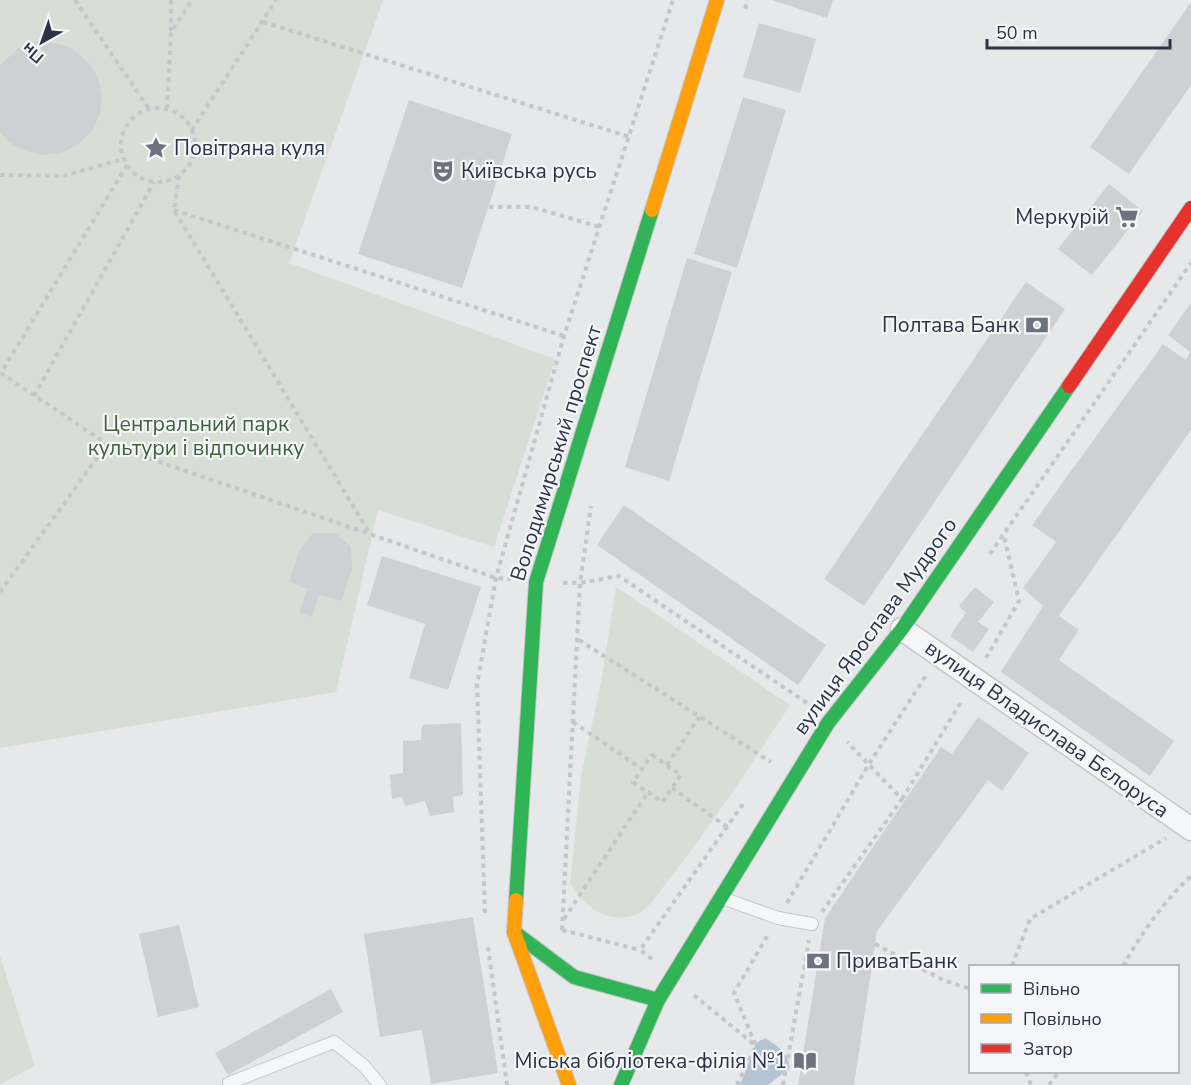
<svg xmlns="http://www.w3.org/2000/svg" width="1191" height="1085" font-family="'Nunito Sans',sans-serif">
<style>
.green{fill:#d6ded6}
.water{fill:#b4c4d5}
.building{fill:#ced0d3}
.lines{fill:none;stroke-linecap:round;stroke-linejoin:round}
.lane-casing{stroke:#c4c6c8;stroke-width:14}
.street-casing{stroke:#c4c6c8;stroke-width:25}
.fast-casing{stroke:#c4c6c8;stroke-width:16}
.slow-casing{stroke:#c4c6c8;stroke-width:16}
.jam-casing{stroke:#c4c6c8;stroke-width:16}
.path{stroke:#c5c6ca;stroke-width:4;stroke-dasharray:4.5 4.5;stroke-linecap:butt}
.lane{stroke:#f5f6f7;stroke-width:12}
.street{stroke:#f5f6f7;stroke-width:22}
.fast{stroke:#30b455;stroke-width:14}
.slow{stroke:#ff9f0a;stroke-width:14}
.jam{stroke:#e5322d;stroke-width:14}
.labels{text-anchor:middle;stroke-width:4.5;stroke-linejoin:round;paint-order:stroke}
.poi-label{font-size:21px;fill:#2b3445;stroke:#f4f6f9;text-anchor:start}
.park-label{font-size:21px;fill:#3f6138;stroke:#f4f6f9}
.street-label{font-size:21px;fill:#2b3445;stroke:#f4f6f9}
</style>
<rect width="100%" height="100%" fill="#e6e8ea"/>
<g class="green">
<path d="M 0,0 L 383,0 L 289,263 L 555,359 L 494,547 L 378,510 L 336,692 L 0,748 Z"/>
<path d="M 616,587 L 790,705 C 751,764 713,824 669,879 C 661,889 651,907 639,913 C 611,927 584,907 570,884 L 581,777 L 602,677 Z"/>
<path d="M 0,956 L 35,1066 L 0,1084 Z"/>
</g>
<path class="water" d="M 765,1038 C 778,1046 787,1052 790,1068 L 768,1085 L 740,1085 L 756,1043 Z"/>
<g class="building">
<path d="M 772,0 L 833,0 L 827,18 Z"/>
<path d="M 1191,2 L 1191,85 L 1129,174 L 1090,147 Z"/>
<path d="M 759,23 L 816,39 L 800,93 L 743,77 Z"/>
<path d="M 37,42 L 56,43 L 74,50 L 88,62 L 98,77 L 102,96 L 100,114 L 92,131 L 79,144 L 62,153 L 43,155 L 25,151 L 9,142 L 0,132 L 0,65 L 19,48 Z"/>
<path d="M 743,97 L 786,110 L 737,268 L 694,254 Z"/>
<path d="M 409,100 L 512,134 L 462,288 L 358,254 Z"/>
<path d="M 1109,184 L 1143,211 L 1092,275 L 1058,249 Z"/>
<path d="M 687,258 L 732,272 L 669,481 L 625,467 Z"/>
<path d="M 1026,282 L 1065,309 L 864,606 L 824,579 Z"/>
<path d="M 1191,303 L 1191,430 L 1059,616 L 1079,630 L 1059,660 L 1174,741 L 1150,776 L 1001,672 L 1043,606 L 1023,588 L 1056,542 L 1032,525 L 1163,344 L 1186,360 L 1190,352 L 1168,335 Z"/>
<path d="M 624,505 L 826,645 L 798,685 L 597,545 Z"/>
<path d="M 313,533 L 335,533 L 351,547 L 352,569 L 341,601 L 319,594 L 312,617 L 299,613 L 308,589 L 289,582 L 299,551 Z"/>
<path d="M 382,556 L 481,587 L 448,690 L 409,678 L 425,624 L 367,605 Z"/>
<path d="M 975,587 L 994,602 L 978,622 L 989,629 L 973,652 L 950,636 L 966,613 L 959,606 Z"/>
<path d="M 978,717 L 1029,753 L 1002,791 L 988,780 L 877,931 L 854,1085 L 798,1085 L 825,918 L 941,747 L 952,754 Z"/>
<path d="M 461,723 L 463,795 L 453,797 L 454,812 L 430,816 L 425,801 L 405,806 L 402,797 L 392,799 L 390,775 L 403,773 L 403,741 L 421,740 L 422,725 Z"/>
<path d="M 473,917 L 498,1073 L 431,1084 L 422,1030 L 380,1037 L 364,934 Z"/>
<path d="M 179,925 L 199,1007 L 158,1017 L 139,934 Z"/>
<path d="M 331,989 L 343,1012 L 228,1075 L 215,1053 Z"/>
</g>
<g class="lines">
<g class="lane-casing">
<g id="lane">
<path d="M 722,898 L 778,918 L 812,924"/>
<path d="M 229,1083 L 334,1042 L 363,1065 L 380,1085"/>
</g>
</g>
<g class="street-casing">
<path id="street" d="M 902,629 L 1191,829"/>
</g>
<g class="fast-casing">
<g id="fast">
<path d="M 516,900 L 536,582 L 652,210"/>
<path d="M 514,932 L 574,977 L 658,1000"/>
<path d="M 621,1085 L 658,1000 L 828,723 L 902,629 L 1069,386"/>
</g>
</g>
<g class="slow-casing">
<g id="slow">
<path d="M 652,210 L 717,0"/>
<path d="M 516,900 L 514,932 L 569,1085"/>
</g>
</g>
<g class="jam-casing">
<path id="jam" d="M 1069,386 L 1191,208"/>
</g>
<g class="path">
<path d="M 75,0 L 149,109"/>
<path d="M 171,0 L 171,31"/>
<path d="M 745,9 L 748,0"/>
<path d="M 263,22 L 630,137"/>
<circle cx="158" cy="145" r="37"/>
<path d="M 167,109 L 171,32 L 192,0"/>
<path d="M 192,130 L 276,0"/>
<path d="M 0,175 L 63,176 L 124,159"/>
<path d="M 179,176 L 174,210 L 370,534 L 496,578 L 511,579"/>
<path d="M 489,207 L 532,207 L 600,227"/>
<path d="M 174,210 L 564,336"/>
<path d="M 34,396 L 154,182"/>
<path d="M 107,444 L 370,534"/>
<path d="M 990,554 L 1191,263"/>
<path d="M 563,583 L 580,583 L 619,576 L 810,705"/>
<path d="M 0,592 L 107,444 L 1,373 L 127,165"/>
<path d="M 579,640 L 771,762"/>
<path d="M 986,658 L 1019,601 L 1004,536"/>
<path d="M 573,722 L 642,769"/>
<path d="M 652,755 L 681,775 L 662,802 L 633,782 Z"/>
<path d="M 667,765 L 699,717"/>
<path d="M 672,788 L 727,827"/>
<path d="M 902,799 L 963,699"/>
<path d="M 787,903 L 869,764 L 927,674"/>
<path d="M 822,912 L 902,799 L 847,742"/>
<path d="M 485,913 L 477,685 L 496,578 L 564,336 L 673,0"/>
<path d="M 564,919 L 648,792"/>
<path d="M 562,930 L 580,583 L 591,506"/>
<path d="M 562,930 L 640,950"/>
<path d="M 875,944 L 943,980 L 970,989"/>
<path d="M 488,947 L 507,1085"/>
<path d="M 652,959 L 640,950 L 743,804"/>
<path d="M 1012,966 L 1030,919 L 1166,838"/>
<path d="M 1123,966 C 1141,934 1163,902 1191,876"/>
<path d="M 694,995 L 756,1046"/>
<path d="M 1026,1072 L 1031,1085"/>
<path d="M 737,1085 L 756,1046 L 734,993 L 769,933"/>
<path d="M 783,1085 L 809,940"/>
<path d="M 1049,1085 L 1059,1072"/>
</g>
<use href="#lane" class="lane"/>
<use href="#street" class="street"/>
<use href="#fast" class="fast"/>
<use href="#slow" class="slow"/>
<use href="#jam" class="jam"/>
</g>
<defs>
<g id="sight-bare" transform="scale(1.8)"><path d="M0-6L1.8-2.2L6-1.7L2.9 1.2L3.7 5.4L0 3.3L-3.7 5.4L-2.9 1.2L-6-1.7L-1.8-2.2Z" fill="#6c737f" stroke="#f4f6f9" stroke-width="2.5" paint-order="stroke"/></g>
<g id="theatre-bare" transform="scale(1.8)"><path d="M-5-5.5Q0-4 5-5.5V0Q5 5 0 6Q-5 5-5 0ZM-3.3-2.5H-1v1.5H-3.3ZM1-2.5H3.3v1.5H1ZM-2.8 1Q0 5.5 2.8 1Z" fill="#6c737f" stroke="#f4f6f9" stroke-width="2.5" paint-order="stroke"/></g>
<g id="supermarket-bare" transform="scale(1.8)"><path d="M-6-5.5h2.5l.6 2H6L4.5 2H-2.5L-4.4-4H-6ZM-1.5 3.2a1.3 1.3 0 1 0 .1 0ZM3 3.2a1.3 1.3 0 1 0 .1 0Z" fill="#6c737f" stroke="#f4f6f9" stroke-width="2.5" paint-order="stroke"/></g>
<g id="bank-bare" transform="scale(1.8)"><path d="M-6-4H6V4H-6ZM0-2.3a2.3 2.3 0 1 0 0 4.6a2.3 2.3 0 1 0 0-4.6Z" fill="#6c737f" stroke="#f4f6f9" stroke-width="2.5" paint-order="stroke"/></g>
<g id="library-bare" transform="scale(1.8)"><path d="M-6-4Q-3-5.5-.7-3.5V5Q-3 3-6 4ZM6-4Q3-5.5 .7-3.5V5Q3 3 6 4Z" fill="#6c737f" stroke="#f4f6f9" stroke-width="2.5" paint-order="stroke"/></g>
</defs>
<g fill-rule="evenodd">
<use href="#sight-bare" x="156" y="148"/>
<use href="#theatre-bare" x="443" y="171"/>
<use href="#supermarket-bare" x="1127" y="217"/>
<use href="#bank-bare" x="1037" y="325"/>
<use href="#bank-bare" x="818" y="961"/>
<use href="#library-bare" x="805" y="1061"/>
</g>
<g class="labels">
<g class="poi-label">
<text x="174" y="155">Повітряна куля</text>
<text x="461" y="178">Київська русь</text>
<text x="1109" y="224" text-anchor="end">Меркурій</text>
<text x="1019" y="332" text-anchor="end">Полтава Банк</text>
<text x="836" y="968">ПриватБанк</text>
<text x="787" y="1068" text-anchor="end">Міська бібліотека-філія №1</text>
</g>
<g class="park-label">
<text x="196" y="431">Центральний парк<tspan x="196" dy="24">культури і відпочинку</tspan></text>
</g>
<g class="street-label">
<text transform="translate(556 453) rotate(-73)" y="7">Володимирський проспект</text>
<text transform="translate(875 626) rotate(-54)" y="7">вулиця Ярослава Мудрого</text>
<text transform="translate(1047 729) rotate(35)" y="7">вулиця Владислава Бєлоруса</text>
</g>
</g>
<rect x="969" y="965" width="210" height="108" fill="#f4f6f9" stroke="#a4a8b1" stroke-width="1.5"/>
<rect x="981" y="984" width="30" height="9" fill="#30b455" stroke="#a4a8b1" stroke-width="1.5"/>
<text x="1023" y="995" font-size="18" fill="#2b3445">Вільно</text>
<rect x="981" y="1014" width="30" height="9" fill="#ff9f0a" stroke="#a4a8b1" stroke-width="1.5"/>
<text x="1023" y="1025" font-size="18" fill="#2b3445">Повільно</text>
<rect x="981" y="1044" width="30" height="9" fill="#e5322d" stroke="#a4a8b1" stroke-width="1.5"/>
<text x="1023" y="1055" font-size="18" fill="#2b3445">Затор</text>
<g transform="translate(42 42) rotate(220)" stroke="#f4f6f9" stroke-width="4.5" paint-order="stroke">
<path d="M0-4.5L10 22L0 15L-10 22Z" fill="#2b3445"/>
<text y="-9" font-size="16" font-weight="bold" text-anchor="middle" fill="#2b3445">Пн</text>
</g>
<path d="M987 39v9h183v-9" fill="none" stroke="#2b3445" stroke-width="3"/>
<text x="996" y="39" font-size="18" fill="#2b3445" stroke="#f4f6f9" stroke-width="4.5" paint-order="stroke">50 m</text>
</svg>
